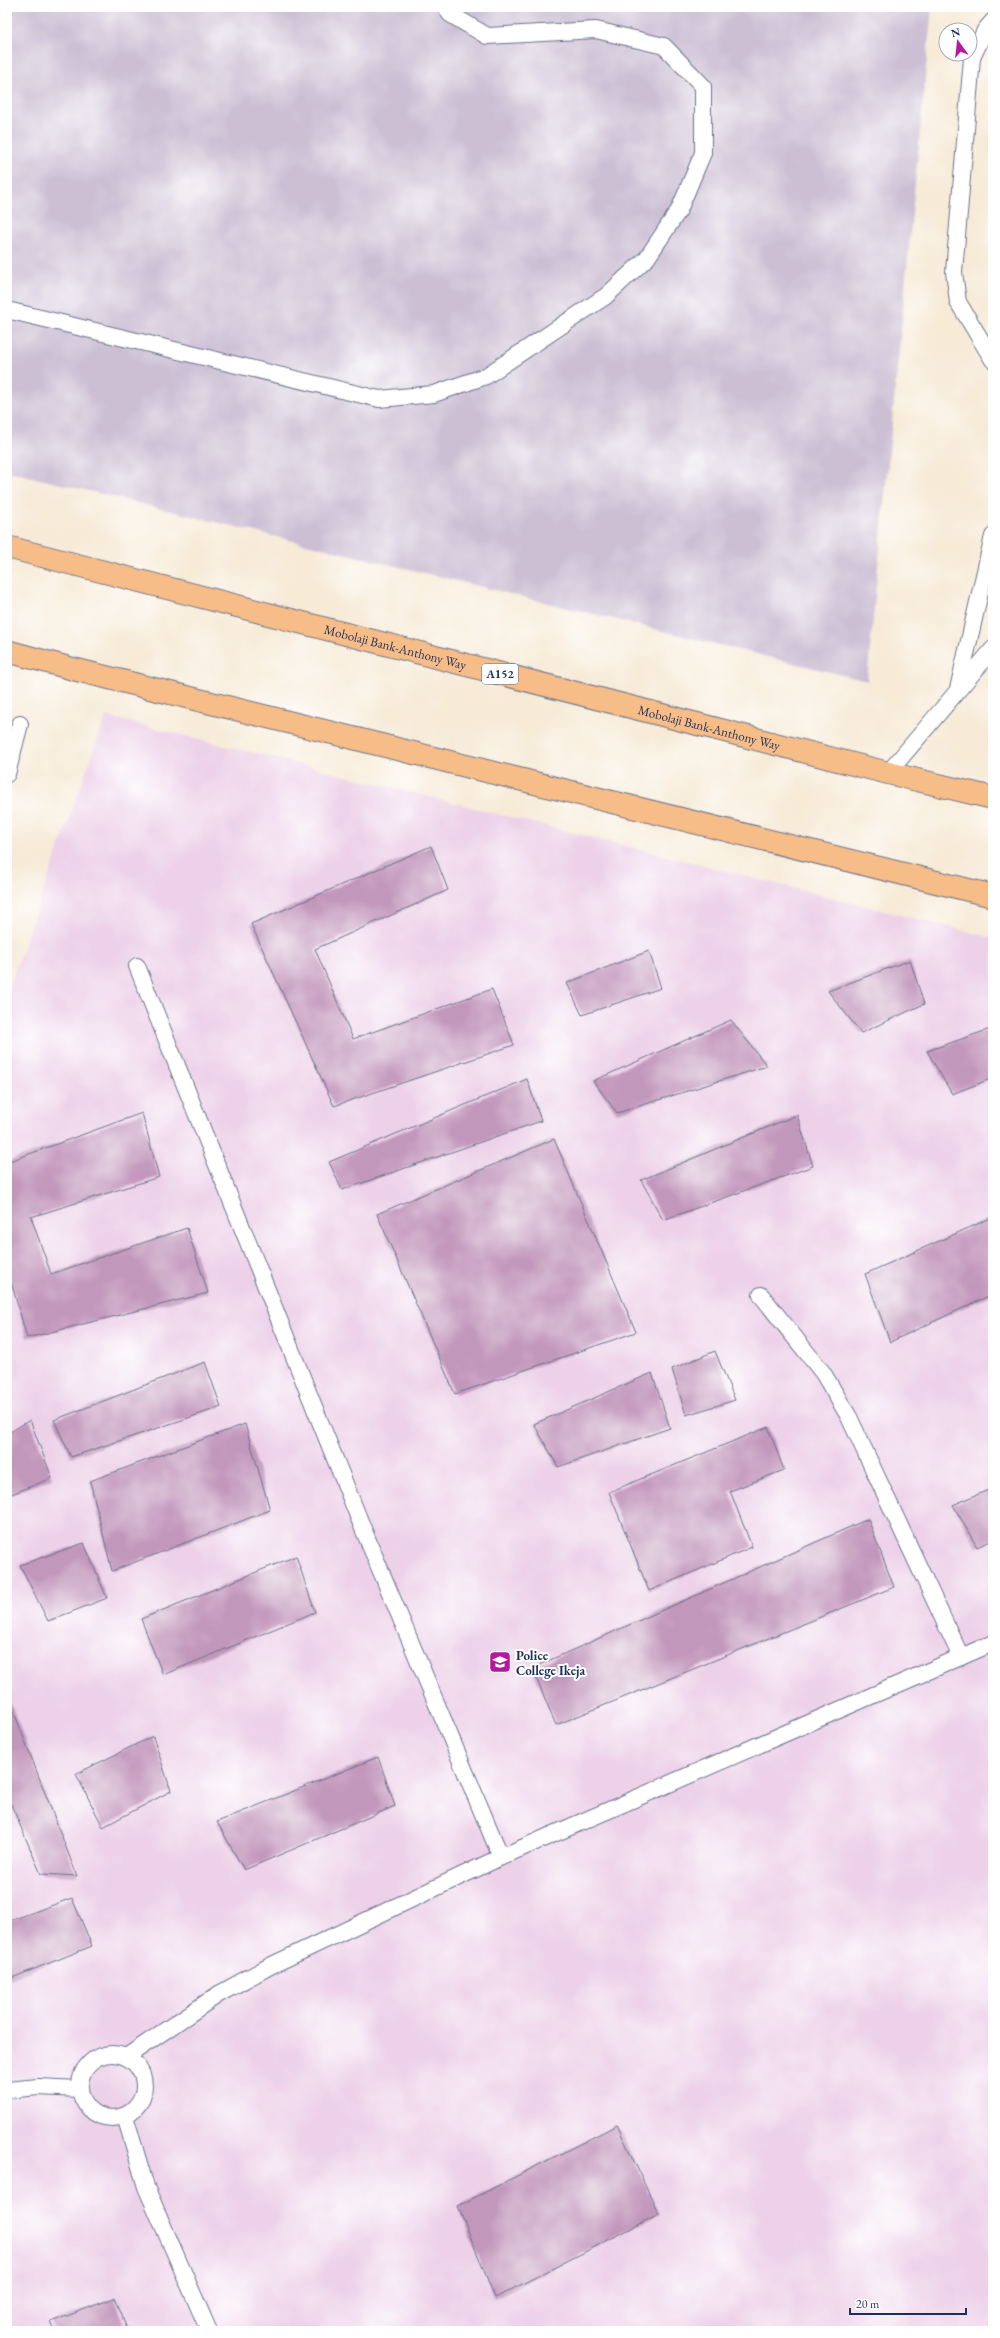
<svg xmlns="http://www.w3.org/2000/svg" width="1000" height="2338" font-family="'EB Garamond',serif">
<style>
.built{fill:#edd1e9}
.industrial{fill:#ccbfd4}
.building{fill:#c297bc}
.lines{fill:none;stroke-linecap:round;stroke-linejoin:round}
.lane-casing{stroke:#687189;stroke-width:18}
.primary-casing{stroke:#687189;stroke-width:24}
.lane{stroke:#fff;stroke-width:16}
.primary{stroke:#f7bd88;stroke-width:22}
.labels{text-anchor:middle;stroke-width:4;stroke-linejoin:round;paint-order:stroke}
.shield{fill:#fff;stroke:#5f6d8e;stroke-width:1}
.shield-label{font-size:12px;font-weight:bold;fill:#1b2f5e}
.street-label{font-size:13px;fill:#1b2f5e;stroke:#fff}
.poi-label{font-size:13px;font-weight:bold;fill:#1b2f5e;stroke:#fff;text-anchor:start}
</style>
<rect width="100%" height="100%" fill="#fff"/>
<filter id="ink" filterUnits="userSpaceOnUse"><feTurbulence type="fractalNoise" baseFrequency=".025" numOctaves="2"/><feDisplacementMap in="SourceGraphic" scale="8" xChannelSelector="R" yChannelSelector="G"/><feConvolveMatrix kernelMatrix="1 2 1 2 8 2 1 2 1" color-interpolation-filters="sRGB"/></filter>
<filter id="wash" filterUnits="userSpaceOnUse"><feTurbulence type="fractalNoise" baseFrequency=".012" numOctaves="4" result="noise"/><feDisplacementMap in="SourceGraphic" scale="16" xChannelSelector="R" yChannelSelector="G"/><feGaussianBlur stdDeviation="0.9" result="paint"/><feColorMatrix in="noise" values="0 0 0 0 0 0 0 0 0 0 0 0 0 0 0 0 0 1.4 0 .05"/><feComposite in="paint" operator="in"/></filter>
<g filter="url(#wash)">
<rect width="100%" height="100%" fill="#f7ebd8"/>
<path class="built" d="M 106,716 L 993,938 L 993,2331 L 7,2331 L 7,993 Z"/>
<path class="industrial" d="M 7,7 L 932,7 L 867,681 L 7,471 Z"/>
<g id="blocks">
<g class="building">
<path d="M 431,846 L 448,890 L 315,949 L 353,1039 L 492,989 L 514,1045 L 334,1106 L 251,924 Z"/>
<path d="M 649,951 L 661,988 L 582,1015 L 567,983 Z"/>
<path d="M 910,960 L 924,1004 L 861,1033 L 828,991 Z"/>
<path d="M 731,1020 L 767,1066 L 617,1113 L 593,1081 Z"/>
<path d="M 993,1028 L 993,1078 L 952,1094 L 927,1051 Z"/>
<path d="M 527,1079 L 541,1121 L 342,1190 L 329,1162 Z"/>
<path d="M 142,1113 L 159,1177 L 31,1217 L 51,1274 L 187,1228 L 208,1293 L 27,1338 L 7,1267 L 7,1162 Z"/>
<path d="M 797,1115 L 813,1166 L 663,1220 L 641,1180 Z"/>
<path d="M 554,1139 L 636,1332 L 455,1394 L 377,1214 Z"/>
<path d="M 993,1217 L 993,1294 L 890,1342 L 865,1274 Z"/>
<path d="M 715,1351 L 735,1400 L 686,1415 L 672,1369 Z"/>
<path d="M 205,1362 L 221,1407 L 71,1457 L 54,1420 Z"/>
<path d="M 652,1373 L 670,1428 L 558,1467 L 534,1424 Z"/>
<path d="M 30,1420 L 52,1478 L 7,1496 L 7,1434 Z"/>
<path d="M 245,1424 L 270,1510 L 112,1571 L 90,1481 Z"/>
<path d="M 768,1427 L 784,1470 L 730,1491 L 752,1547 L 649,1591 L 609,1492 Z"/>
<path d="M 993,1488 L 993,1540 L 977,1547 L 953,1505 Z"/>
<path d="M 868,1519 L 894,1587 L 556,1725 L 532,1668 Z"/>
<path d="M 84,1543 L 107,1598 L 48,1621 L 20,1565 Z"/>
<path d="M 296,1556 L 315,1612 L 163,1675 L 141,1619 Z"/>
<path d="M 7,1694 L 77,1876 L 41,1874 L 11,1804 L 7,1806 Z"/>
<path d="M 153,1736 L 171,1791 L 103,1827 L 76,1774 Z"/>
<path d="M 378,1757 L 395,1806 L 244,1870 L 217,1822 Z"/>
<path d="M 72,1898 L 92,1946 L 7,1980 L 7,1922 Z"/>
<path d="M 617,2125 L 659,2214 L 495,2298 L 458,2206 Z"/>
<path d="M 114,2298 L 128,2331 L 55,2331 L 51,2322 Z"/>
</g>
</g>
</g>
<g filter="url(#ink)">
<use href="#blocks" fill-opacity="0" stroke="#687189" stroke-width="1"/>
<g class="lines">
<g class="lane-casing">
<g id="lane">
<path d="M 993,21 L 985,30 L 972,58 L 954,272 L 958,302 L 993,360"/>
<path d="M 7,310 L 379,399 L 434,394 L 486,376 L 606,296 L 647,258 L 679,210 L 703,153 L 703,86 L 664,46 L 596,30 L 487,36 L 450,14 L 446,7"/>
<path d="M 958,689 L 993,536"/>
<path d="M 888,773 L 993,649"/>
<path d="M 7,774 L 20,724"/>
<path d="M 137,966 L 364,1531 L 501,1857"/>
<path d="M 761,1295 L 823,1373 L 849,1417 L 961,1657"/>
<circle cx="112" cy="2086" r="32"/>
<path d="M 126,2057 L 219,1994 L 270,1966 L 501,1857 L 993,1643"/>
<path d="M 7,2090 L 38,2087 L 79,2089"/>
<path d="M 125,2116 L 146,2187 L 209,2331"/>
</g>
</g>
<g class="primary-casing">
<g id="primary">
<path id="s1" d="M 7,547 L 888,773 L 993,798"/>
<path d="M 7,651 L 73,669 L 993,896"/>
</g>
</g>
<use href="#lane" class="lane"/>
<use href="#primary" class="primary"/>
</g>
</g>
<defs>
<g id="school-square" transform="scale(1.15)"><rect x="-9" y="-9" width="18" height="18" rx="4" fill="#b5179e" stroke="#fff"/><path d="M0-5L7-2L0 1L-7-2ZM-4 1L0 2.5L4 1V4Q0 6-4 4Z" fill="#fff"/></g>
</defs>
<g fill-rule="evenodd">
<use href="#school-square" x="500" y="1662"/>
</g>
<g class="labels">
<rect class="shield" x="482" y="664" width="36" height="20" rx="3"/>
<g class="shield-label">
<text x="500" y="678">A152</text>
</g>
<g class="street-label">
<text dy="5" stroke="none"><textPath href="#s1" startOffset="401">Mobolaji Bank-Anthony Way</textPath></text>
<text dy="5" stroke="none"><textPath href="#s1" startOffset="725">Mobolaji Bank-Anthony Way</textPath></text>
</g>
<g class="poi-label">
<text x="516" y="1660">Police<tspan x="516" dy="15">College Ikeja</tspan></text>
</g>
</g>
<rect width="1000" height="2338" fill="none" stroke="#fff" stroke-width="24"/>
<g transform="translate(958 42) rotate(345)"><circle r="19" fill="#ffffff" stroke="#a4acbf"/>
<path d="M0-3L7 15L0 10L-7 15Z" fill="#b5179e"/>
<text y="-6" font-size="11" font-weight="bold" text-anchor="middle" fill="#1b2f5e">N</text>
</g>
<path d="M850 2308v6h116v-6" fill="none" stroke="#1b2f5e" stroke-width="2"/>
<text x="856" y="2308" font-size="12" fill="#1b2f5e" stroke="#ffffff" stroke-width="3" paint-order="stroke">20 m</text>
</svg>
